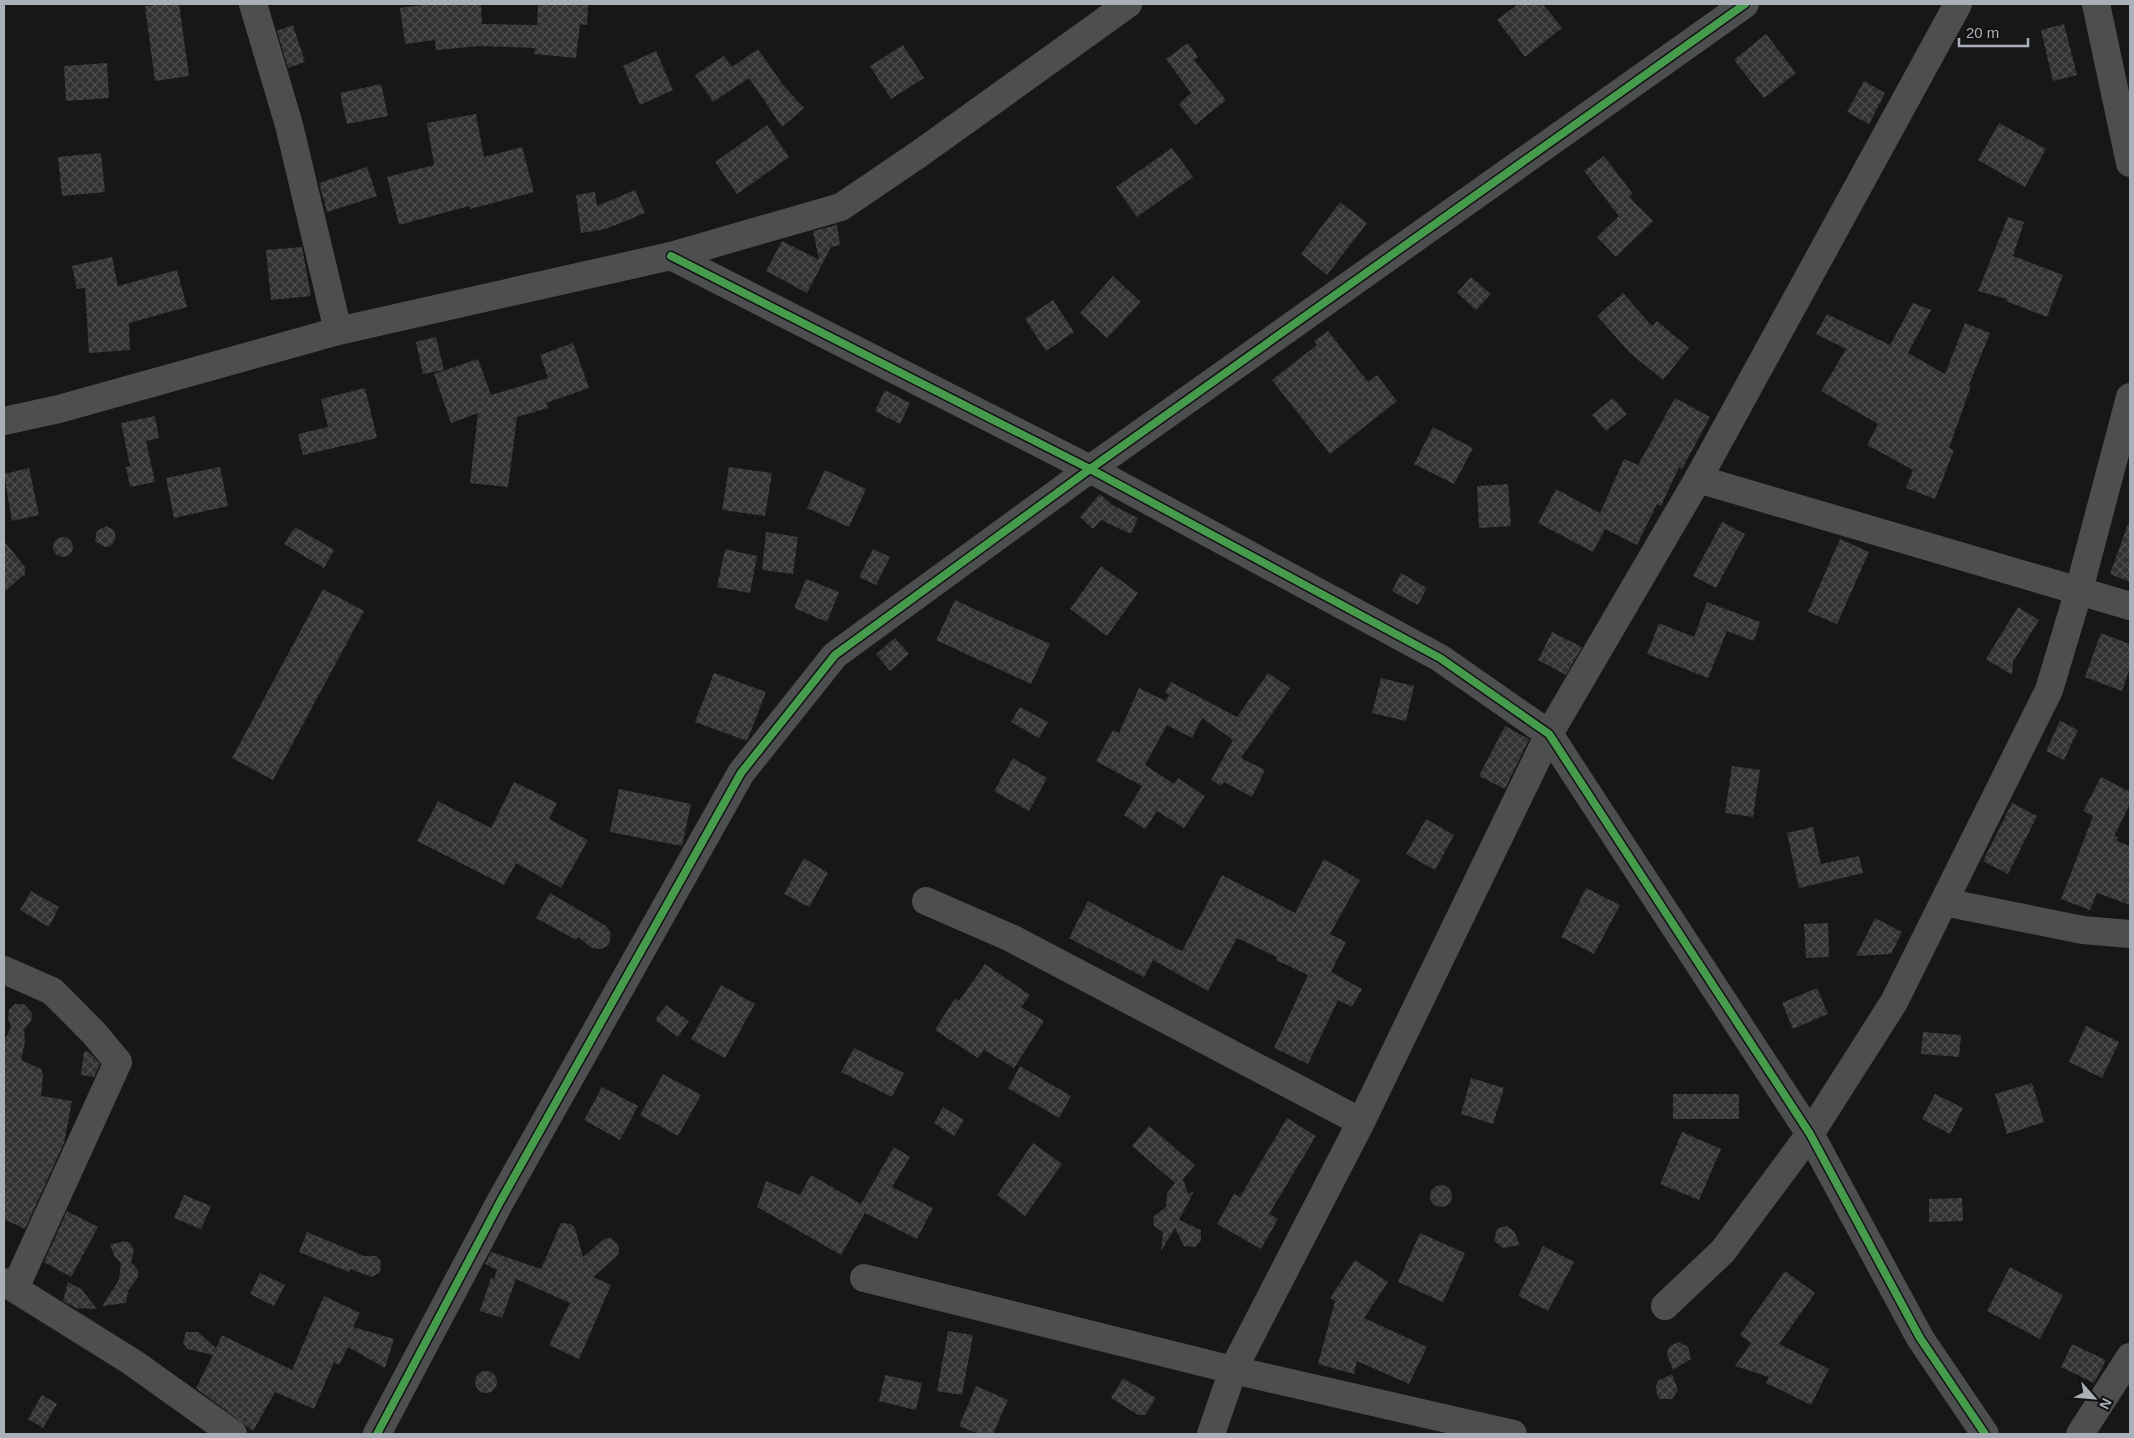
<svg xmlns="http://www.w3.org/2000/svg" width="2134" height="1438" font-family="Helvetica,sans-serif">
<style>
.building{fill:url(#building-cross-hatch)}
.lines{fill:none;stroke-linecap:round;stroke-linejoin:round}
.minor{stroke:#4c4e50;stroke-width:28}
.cycleway-casing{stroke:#121213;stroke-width:11}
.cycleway{stroke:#469c4c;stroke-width:8}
</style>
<defs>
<pattern id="building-cross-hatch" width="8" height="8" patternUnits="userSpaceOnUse" patternTransform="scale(1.25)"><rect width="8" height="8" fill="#323233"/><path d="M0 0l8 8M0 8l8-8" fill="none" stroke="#4d4d4e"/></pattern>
</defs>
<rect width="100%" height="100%" fill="#171718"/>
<g class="building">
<path d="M 163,4 L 179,4 L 189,76 L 155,81 L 145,6 Z"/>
<path d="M 431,4 L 481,4 L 482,24 L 537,25 L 538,4 L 588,5 L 587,25 L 580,24 L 576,58 L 534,54 L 535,48 L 479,46 L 436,50 L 435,40 L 405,44 L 400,8 Z"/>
<path d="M 1518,4 L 1543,4 L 1562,28 L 1525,57 L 1497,20 Z"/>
<path d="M 2064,24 L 2077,75 L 2053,81 L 2041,30 Z"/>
<path d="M 293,25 L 305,62 L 288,68 L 277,31 Z"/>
<path d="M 1766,34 L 1796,73 L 1764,98 L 1734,60 Z"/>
<path d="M 1188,43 L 1198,57 L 1194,60 L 1226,100 L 1195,125 L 1179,104 L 1191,93 L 1166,59 Z"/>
<path d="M 903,45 L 924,78 L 891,99 L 870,66 Z"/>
<path d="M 758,49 L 783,85 L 804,108 L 782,127 L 749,78 L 713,102 L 695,75 L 724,56 L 732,67 Z"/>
<path d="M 656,51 L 673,90 L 640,105 L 623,66 Z"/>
<path d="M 107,63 L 109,98 L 66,101 L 64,66 Z"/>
<path d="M 1864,81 L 1885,93 L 1869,124 L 1847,112 Z"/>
<path d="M 381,84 L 388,116 L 347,124 L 340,93 Z"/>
<path d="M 476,114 L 484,157 L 522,147 L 534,192 L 470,209 L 469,206 L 399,225 L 387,177 L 434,165 L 427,123 Z"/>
<path d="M 1999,123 L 2046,149 L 2025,187 L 1978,160 Z"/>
<path d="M 767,125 L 789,157 L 737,194 L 715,162 Z"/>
<path d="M 1172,148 L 1193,177 L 1137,217 L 1116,187 Z"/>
<path d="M 101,153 L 105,192 L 62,196 L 58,157 Z"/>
<path d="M 1604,156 L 1633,194 L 1629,197 L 1653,221 L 1616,257 L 1597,237 L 1619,216 L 1584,171 Z"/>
<path d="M 367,167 L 377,196 L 327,212 L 319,183 Z"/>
<path d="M 635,190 L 645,213 L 606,229 L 581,233 L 576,195 L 595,192 L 597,206 Z"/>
<path d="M 1340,202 L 1367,223 L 1327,275 L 1301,254 Z"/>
<path d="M 2008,217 L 2024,222 L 2013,256 L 2063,275 L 2047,317 L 2006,301 L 2007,299 L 1978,291 Z"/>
<path d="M 837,225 L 840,245 L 831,247 L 807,293 L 766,271 L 782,241 L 819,260 L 813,231 Z"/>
<path d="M 302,247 L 311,296 L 271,300 L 266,250 Z"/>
<path d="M 112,257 L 118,286 L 177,270 L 187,307 L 129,323 L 130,350 L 89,353 L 85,288 L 77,289 L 72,266 Z"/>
<path d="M 1113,276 L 1141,302 L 1107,338 L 1080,313 Z"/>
<path d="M 1471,277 L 1491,294 L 1476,310 L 1457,293 Z"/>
<path d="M 1623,293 L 1652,326 L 1657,321 L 1689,348 L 1663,380 L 1630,353 L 1597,316 Z"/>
<path d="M 1053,300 L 1074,332 L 1046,351 L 1025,319 Z"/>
<path d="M 1913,303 L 1931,310 L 1908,353 L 1945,374 L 1965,323 L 1990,333 L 1969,385 L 1971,386 L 1949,448 L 1954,450 L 1935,499 L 1906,488 L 1913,470 L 1867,445 L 1878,424 L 1821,391 L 1846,349 L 1816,334 L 1827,314 L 1890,345 Z"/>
<path d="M 1328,331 L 1368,382 L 1377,375 L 1397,401 L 1330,454 L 1272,380 L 1317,345 L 1314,341 Z"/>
<path d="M 436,337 L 444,370 L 423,374 L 416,342 Z"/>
<path d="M 573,343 L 589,388 L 546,403 L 548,408 L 517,417 L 508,487 L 470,483 L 478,413 L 451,423 L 434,374 L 478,359 L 491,395 L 548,378 L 540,355 Z"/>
<path d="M 365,388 L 377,438 L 303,455 L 298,434 L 328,427 L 321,399 Z"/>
<path d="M 885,390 L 910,403 L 900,424 L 875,411 Z"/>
<path d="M 1613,398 L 1627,414 L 1606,431 L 1592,415 Z"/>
<path d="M 1675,398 L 1710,417 L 1682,469 L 1679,467 L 1661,506 L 1657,504 L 1637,545 L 1605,529 L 1593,552 L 1538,523 L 1556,489 L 1600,513 L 1624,459 L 1638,465 Z"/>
<path d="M 155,416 L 159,438 L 146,441 L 155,482 L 130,487 L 126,467 L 130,466 L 121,423 Z"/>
<path d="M 1433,427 L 1473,448 L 1454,484 L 1414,464 Z"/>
<path d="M 220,467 L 228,506 L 174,518 L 166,478 Z"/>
<path d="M 729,467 L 772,473 L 765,516 L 722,510 Z"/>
<path d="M 29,468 L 39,515 L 12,521 L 4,474 Z"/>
<path d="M 825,470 L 866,489 L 849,527 L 807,508 Z"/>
<path d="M 1508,484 L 1511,526 L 1479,528 L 1477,486 Z"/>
<path d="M 1100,494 L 1112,505 L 1138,518 L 1131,534 L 1101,520 L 1093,529 L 1080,517 Z"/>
<path d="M 1722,522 L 1745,534 L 1716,588 L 1693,576 Z"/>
<path d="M 2128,524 L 2130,524 L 2130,582 L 2110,574 Z"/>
<path d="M 106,526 L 114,530 L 116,538 L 111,546 L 105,547 L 95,541 L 97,531 Z"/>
<path d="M 295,527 L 334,550 L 324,568 L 284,544 Z"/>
<path d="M 766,532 L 798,537 L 793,574 L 762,570 Z"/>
<circle cx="63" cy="547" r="10"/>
<path d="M 1840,539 L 1869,552 L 1837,624 L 1808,612 Z"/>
<path d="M 4,541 L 25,567 L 25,574 L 4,592 Z"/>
<path d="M 725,549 L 757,556 L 750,593 L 717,587 Z"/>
<path d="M 873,549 L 890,557 L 876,585 L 859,577 Z"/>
<path d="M 1101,566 L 1138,593 L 1107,636 L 1070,609 Z"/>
<path d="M 1401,573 L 1427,588 L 1418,605 L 1392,591 Z"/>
<path d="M 806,579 L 839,592 L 827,622 L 794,608 Z"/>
<path d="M 323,589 L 364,611 L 273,780 L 232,758 Z"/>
<path d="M 955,600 L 1050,644 L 1031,684 L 936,640 Z"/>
<path d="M 1707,602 L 1760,622 L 1754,641 L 1727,631 L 1708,678 L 1647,654 L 1659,623 L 1694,637 Z"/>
<path d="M 2018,607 L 2039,620 L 2013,662 L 2012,675 L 1986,659 Z"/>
<path d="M 1552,632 L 1582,647 L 1566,675 L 1538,660 Z"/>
<path d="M 2101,633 L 2130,644 L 2130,668 L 2122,691 L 2085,677 Z"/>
<path d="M 895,638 L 909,654 L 890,671 L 876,654 Z"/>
<path d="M 714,673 L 766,692 L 747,741 L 695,722 Z"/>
<path d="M 1268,673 L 1290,688 L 1241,758 L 1265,770 L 1252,797 L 1224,782 L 1221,786 L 1211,780 L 1233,740 L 1202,718 L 1192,738 L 1167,725 L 1145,765 L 1174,784 L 1178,778 L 1205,796 L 1184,828 L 1157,811 L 1145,829 L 1124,815 L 1142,786 L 1096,761 L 1113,730 L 1119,733 L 1139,688 L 1166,701 L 1169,695 L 1165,692 L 1171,682 L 1237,717 Z"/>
<path d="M 1381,678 L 1414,686 L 1406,721 L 1372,713 Z"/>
<path d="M 1020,707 L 1048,722 L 1039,738 L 1011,722 Z"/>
<path d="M 2060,721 L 2078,730 L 2064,760 L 2046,751 Z"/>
<path d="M 1505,726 L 1529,739 L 1505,789 L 1479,776 Z"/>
<path d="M 1013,758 L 1047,778 L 1029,811 L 994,791 Z"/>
<path d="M 1732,766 L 1760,770 L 1753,817 L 1725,813 Z"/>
<path d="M 2101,777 L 2130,792 L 2130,804 L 2114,836 L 2118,837 L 2117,841 L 2130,846 L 2130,905 L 2097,893 L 2090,910 L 2061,899 L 2093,816 L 2083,811 Z"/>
<path d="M 514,782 L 557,803 L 549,819 L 588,840 L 561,888 L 516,863 L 504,885 L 417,841 L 438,801 L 491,828 Z"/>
<path d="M 619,789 L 691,804 L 682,846 L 610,832 Z"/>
<path d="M 2012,803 L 2037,816 L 2008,874 L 1983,861 Z"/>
<path d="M 1426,819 L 1454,835 L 1435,870 L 1406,854 Z"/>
<path d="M 1813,827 L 1821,864 L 1859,856 L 1863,873 L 1799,888 L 1787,833 Z"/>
<path d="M 804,858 L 828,873 L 809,907 L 784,894 Z"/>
<path d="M 1324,859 L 1360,880 L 1330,934 L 1346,942 L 1331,972 L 1362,989 L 1352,1007 L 1338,1000 L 1308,1064 L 1274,1048 L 1308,975 L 1276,960 L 1277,957 L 1237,938 L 1208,991 L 1153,960 L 1144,977 L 1069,938 L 1088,901 L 1182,951 L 1222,875 L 1295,913 Z"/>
<path d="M 1586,888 L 1620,905 L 1594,954 L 1561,937 Z"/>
<path d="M 31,891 L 59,907 L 49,927 L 20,910 Z"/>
<path d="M 550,893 L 606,926 L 611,933 L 609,945 L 601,949 L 592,948 L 578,937 L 576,940 L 536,918 Z"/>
<path d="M 1875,918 L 1902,932 L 1891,954 L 1856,956 Z"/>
<path d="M 1828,923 L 1829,957 L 1806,958 L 1804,924 Z"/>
<path d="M 985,964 L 1030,995 L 1021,1007 L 1044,1021 L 1014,1068 L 984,1050 L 978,1058 L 935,1030 L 955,998 L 959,1001 Z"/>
<path d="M 721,985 L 755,1004 L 725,1058 L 691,1039 Z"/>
<path d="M 1817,988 L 1828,1014 L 1793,1029 L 1782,1003 Z"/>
<path d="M 15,1004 L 24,1004 L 32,1013 L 31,1021 L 24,1029 L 25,1042 L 21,1060 L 41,1069 L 43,1075 L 41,1096 L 72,1101 L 64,1143 L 25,1229 L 4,1219 L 4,1041 L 11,1027 L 8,1018 L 9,1010 Z"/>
<path d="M 666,1005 L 689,1021 L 678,1037 L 655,1020 Z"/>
<path d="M 2086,1026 L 2119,1042 L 2102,1078 L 2069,1062 Z"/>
<path d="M 1923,1032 L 1961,1035 L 1959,1057 L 1921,1054 Z"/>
<path d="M 854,1048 L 904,1073 L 892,1097 L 841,1072 Z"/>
<path d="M 84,1051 L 89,1052 L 100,1064 L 94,1077 L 81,1075 Z"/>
<path d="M 1020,1066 L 1071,1096 L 1059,1118 L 1008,1088 Z"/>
<path d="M 663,1074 L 701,1095 L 678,1136 L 640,1115 Z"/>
<path d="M 1471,1078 L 1504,1088 L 1493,1124 L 1461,1114 Z"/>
<path d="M 2032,1083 L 2044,1122 L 2007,1134 L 1995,1094 Z"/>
<path d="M 602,1087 L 638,1106 L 620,1140 L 584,1120 Z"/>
<rect x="1673" y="1094" width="66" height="25"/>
<path d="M 1935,1094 L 1963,1108 L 1950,1134 L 1922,1119 Z"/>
<path d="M 943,1107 L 964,1120 L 954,1136 L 934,1123 Z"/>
<path d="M 1287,1118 L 1316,1136 L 1269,1214 L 1278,1219 L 1261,1249 L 1217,1224 L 1234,1194 L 1240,1197 Z"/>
<path d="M 1149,1126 L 1195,1165 L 1183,1179 L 1188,1194 L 1194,1191 L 1179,1220 L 1201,1230 L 1201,1240 L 1195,1247 L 1184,1246 L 1175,1228 L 1161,1251 L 1163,1232 L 1154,1226 L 1153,1217 L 1166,1207 L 1167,1193 L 1175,1183 L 1132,1146 Z"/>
<path d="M 1682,1132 L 1721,1149 L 1699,1200 L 1660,1184 Z"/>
<path d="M 1033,1143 L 1062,1164 L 1025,1216 L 997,1195 Z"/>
<path d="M 894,1147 L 910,1157 L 892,1187 L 933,1208 L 917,1239 L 865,1213 L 841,1255 L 757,1207 L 766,1181 L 800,1195 L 811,1175 L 861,1204 Z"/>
<circle cx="1441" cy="1196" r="11"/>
<path d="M 184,1195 L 211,1206 L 201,1229 L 174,1218 Z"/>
<path d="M 1962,1198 L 1963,1221 L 1929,1222 L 1929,1199 Z"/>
<path d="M 67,1211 L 98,1227 L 71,1277 L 44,1262 Z"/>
<path d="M 561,1223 L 571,1224 L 575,1228 L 583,1257 L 604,1239 L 610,1238 L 616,1242 L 619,1248 L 618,1255 L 593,1277 L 611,1285 L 579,1359 L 549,1345 L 570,1303 L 516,1279 L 502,1318 L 480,1311 L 491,1278 L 494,1279 L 497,1270 L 485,1264 L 491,1252 L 541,1269 Z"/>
<path d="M 1506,1226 L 1514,1231 L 1520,1245 L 1503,1248 L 1494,1241 L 1497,1229 Z"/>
<path d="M 307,1232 L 364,1256 L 376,1256 L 381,1261 L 380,1272 L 372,1277 L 350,1269 L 349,1272 L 299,1252 Z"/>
<path d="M 1420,1233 L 1465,1253 L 1443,1302 L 1398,1282 Z"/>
<path d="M 124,1241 L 130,1243 L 134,1250 L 131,1262 L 138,1270 L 138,1277 L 128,1291 L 126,1303 L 102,1306 L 119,1280 L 121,1263 L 115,1257 L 110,1245 Z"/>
<path d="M 1543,1246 L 1574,1262 L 1548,1311 L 1518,1296 Z"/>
<path d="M 1355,1260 L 1388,1282 L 1364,1318 L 1427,1347 L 1409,1384 L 1357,1361 L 1354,1374 L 1318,1364 L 1335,1301 L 1330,1298 Z"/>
<path d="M 2010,1267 L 2063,1295 L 2040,1339 L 1987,1311 Z"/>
<path d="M 1785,1271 L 1815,1293 L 1779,1344 L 1829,1369 L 1811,1405 L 1766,1383 L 1769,1377 L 1735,1366 L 1751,1343 L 1740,1335 Z"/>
<path d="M 260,1273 L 285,1285 L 274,1306 L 250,1294 Z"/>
<path d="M 68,1282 L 81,1289 L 97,1309 L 76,1308 L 63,1301 Z"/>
<path d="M 324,1296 L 360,1313 L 353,1327 L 394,1339 L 385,1368 L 348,1347 L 339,1365 L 334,1362 L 314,1409 L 275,1392 L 253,1431 L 196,1388 L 213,1355 L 188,1349 L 183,1343 L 186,1332 L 198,1332 L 216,1348 L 222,1335 L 292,1370 Z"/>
<path d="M 948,1331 L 973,1335 L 962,1395 L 937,1391 Z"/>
<path d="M 1679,1342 L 1688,1347 L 1691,1359 L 1673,1370 L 1667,1355 L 1668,1350 L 1670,1346 Z"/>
<path d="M 2072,1344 L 2106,1360 L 2094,1383 L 2061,1367 Z"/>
<circle cx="486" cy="1382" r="11"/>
<path d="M 1672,1374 L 1678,1390 L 1672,1399 L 1660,1399 L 1657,1395 L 1656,1386 L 1658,1381 Z"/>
<path d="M 885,1375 L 922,1383 L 916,1410 L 879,1401 Z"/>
<path d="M 1123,1378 L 1156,1398 L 1145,1415 L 1138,1415 L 1111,1398 Z"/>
<path d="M 976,1386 L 1008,1400 L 993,1434 L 979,1434 L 959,1426 Z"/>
<path d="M 42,1395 L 57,1404 L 43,1428 L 28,1419 Z"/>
</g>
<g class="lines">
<g class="minor">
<path d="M 253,4 L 289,125 L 338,331"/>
<path d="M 2096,4 L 2130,163"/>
<path d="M 671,256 L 1090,469 L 1440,658 L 1549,734 L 1810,1134 L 1920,1338 L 1985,1434"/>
<path d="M 4,421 L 59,409 L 338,331 L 671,256 L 841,207 L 919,154 L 1128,4"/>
<path d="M 1698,479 L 2130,606"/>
<path d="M 926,901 L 1011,938 L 1361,1122"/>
<path d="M 1944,902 L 2083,930 L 2130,934"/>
<path d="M 4,970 L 52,991 L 93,1032 L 118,1062 L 15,1288"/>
<path d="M 864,1278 L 1233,1370 L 1513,1434"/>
<path d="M 4,1282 L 132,1362 L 233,1434"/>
<path d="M 1665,1306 L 1723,1251 L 1810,1134 L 1894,1002 L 2049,690 L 2079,590 L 2130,397"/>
<path d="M 377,1434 L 500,1202 L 741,773 L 835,655 L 1090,469 L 1745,4"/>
<path d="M 1211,1434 L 1233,1370 L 1361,1122 L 1549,734 L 1698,479 L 1958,4"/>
<path d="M 2080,1434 L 2130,1357"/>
</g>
<g class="cycleway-casing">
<g id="cycleway">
<path d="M 671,256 L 1090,469 L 1440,658 L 1549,734 L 1810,1134 L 1920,1338 L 1985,1434"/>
<path d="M 377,1434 L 500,1202 L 741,773 L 835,655 L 1090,469 L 1745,4"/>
</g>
</g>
<use href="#cycleway" class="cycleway"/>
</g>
<rect width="2134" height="1438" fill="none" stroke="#aab0b7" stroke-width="10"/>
<g transform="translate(2094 1398) rotate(117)" stroke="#121213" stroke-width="4" paint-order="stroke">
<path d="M0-4L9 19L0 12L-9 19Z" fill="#aab0b7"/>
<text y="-8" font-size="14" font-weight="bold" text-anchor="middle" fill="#aab0b7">N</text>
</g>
<path d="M1959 38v8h69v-8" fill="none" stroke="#aab0b7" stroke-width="2.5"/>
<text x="1966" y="38" font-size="15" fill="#aab0b7" stroke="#121213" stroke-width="4" paint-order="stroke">20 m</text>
</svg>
